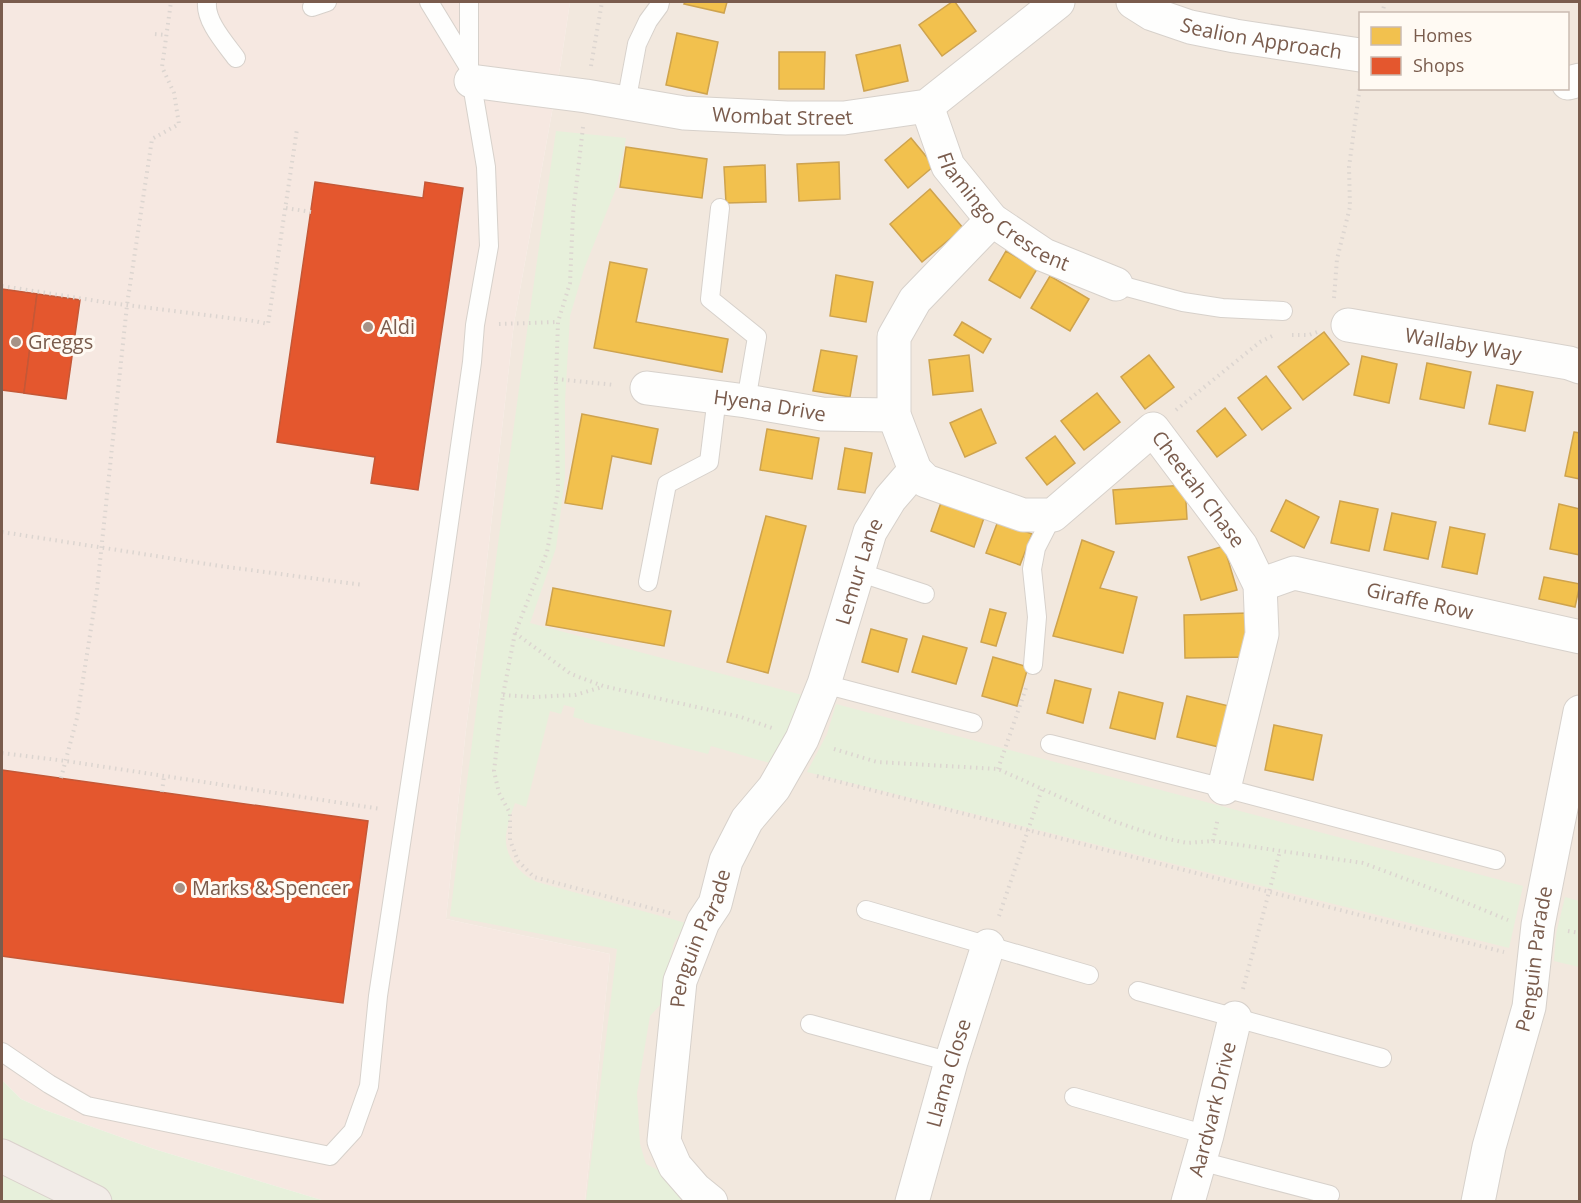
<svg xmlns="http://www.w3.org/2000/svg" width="1581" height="1203" font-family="'Open Sans',sans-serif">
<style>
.residential{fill:#f2e8de;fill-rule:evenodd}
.commercial{fill:#f6e8e1}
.green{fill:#e7f0db}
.homes{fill:#f2c14e;stroke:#cea34e;stroke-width:1.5}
.shops{fill:#e4572e;stroke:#c45837;stroke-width:1.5}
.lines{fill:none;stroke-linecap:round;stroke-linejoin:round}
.service-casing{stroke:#d7d1cb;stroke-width:20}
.minor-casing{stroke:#d7d1cb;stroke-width:35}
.trunk-casing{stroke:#dad1cc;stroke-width:35}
.path{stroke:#dcd5d0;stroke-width:4;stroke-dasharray:1.5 4.5;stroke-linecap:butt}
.service{stroke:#fefefd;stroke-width:18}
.minor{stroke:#fefefd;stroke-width:33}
.trunk{stroke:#f2ece8;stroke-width:33}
.poi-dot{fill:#a69286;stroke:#fffaf3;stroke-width:2}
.labels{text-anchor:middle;stroke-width:6;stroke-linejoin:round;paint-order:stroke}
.street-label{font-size:20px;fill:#7a5c4d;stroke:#fffaf3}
.poi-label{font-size:20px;fill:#7a5c4d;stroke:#fffaf3;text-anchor:start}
</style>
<rect width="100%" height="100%" fill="#f9f5f0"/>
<path class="residential" d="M 570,2 L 1579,2 L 1579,1201 L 585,1201 L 610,954 L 446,919 L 466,729 L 480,622 L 514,323 L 561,62 ZM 1360,14 L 1568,14 L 1568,88 L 1360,88 Z"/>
<path class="commercial" d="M 2,2 L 570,2 L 561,62 L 514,323 L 480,622 L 466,729 L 446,919 L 610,954 L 585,1201 L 325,1201 L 154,1149 L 45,1110 L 21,1099 L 2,1080 Z"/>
<g class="green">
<path d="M 556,131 L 626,138 L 617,186 L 584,269 L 570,316 L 565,401 L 565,478 L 556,548 L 530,623 L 806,696 L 773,764 L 711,746 L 708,754 L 584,722 L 584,720 L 573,717 L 575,708 L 564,705 L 561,714 L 550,711 L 526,807 L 515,803 C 511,814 507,825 506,836 C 504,856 520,875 537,882 L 686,923 L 674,943 L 666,974 L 662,1003 L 650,1016 L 637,1093 L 640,1144 L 646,1164 L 662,1172 L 680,1198 L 680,1201 L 586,1201 L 617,949 L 450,916 C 483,654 517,392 556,131 Z"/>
<path d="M 836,704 L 1523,886 L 1509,948 L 807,772 L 827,734 Z"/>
<path d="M 1565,897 L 1579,901 L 1579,967 L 1554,961 L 1556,934 Z"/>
<path d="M 2,1080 L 21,1099 L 45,1110 L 154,1149 L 325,1201 L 2,1201 Z"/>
</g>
<g class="homes">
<path d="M 685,2 L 727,2 L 724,13 L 684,4 Z"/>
<path d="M 952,2 L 955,2 L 976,31 L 942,56 L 919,25 Z"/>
<path d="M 677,33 L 718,42 L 707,94 L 666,85 Z"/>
<path d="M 900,45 L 908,81 L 864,91 L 856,55 Z"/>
<path d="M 779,52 L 825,52 L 824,89 L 779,89 Z"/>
<path d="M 911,138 L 934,166 L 908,188 L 885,160 Z"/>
<path d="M 626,147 L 707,159 L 702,198 L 620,187 Z"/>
<path d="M 839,162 L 840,199 L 799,201 L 797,164 Z"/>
<path d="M 765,165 L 766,202 L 726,203 L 724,167 Z"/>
<path d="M 930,189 L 963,228 L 922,262 L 890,224 Z"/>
<path d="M 1006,251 L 1037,269 L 1020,298 L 989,280 Z"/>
<path d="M 610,262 L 647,269 L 636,322 L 728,339 L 722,372 L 594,348 Z"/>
<path d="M 836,275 L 873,282 L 866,322 L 830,316 Z"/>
<path d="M 1050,276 L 1089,299 L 1070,331 L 1031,308 Z"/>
<path d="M 962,322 L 991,339 L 983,353 L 954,335 Z"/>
<path d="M 1324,332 L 1349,364 L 1303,400 L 1278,367 Z"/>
<path d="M 821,350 L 857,356 L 850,397 L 813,391 Z"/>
<path d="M 969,355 L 973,391 L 933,395 L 929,360 Z"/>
<path d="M 1149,355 L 1174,387 L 1145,409 L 1121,377 Z"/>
<path d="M 1362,356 L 1397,364 L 1389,403 L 1354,395 Z"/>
<path d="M 1427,363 L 1471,372 L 1464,408 L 1420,399 Z"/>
<path d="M 1266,376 L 1291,408 L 1262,430 L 1238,398 Z"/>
<path d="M 1497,385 L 1533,392 L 1525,431 L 1489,424 Z"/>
<path d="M 1097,393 L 1120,422 L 1084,450 L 1061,421 Z"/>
<path d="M 1225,408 L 1246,435 L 1217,457 L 1197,431 Z"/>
<path d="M 981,409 L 996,443 L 965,457 L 950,423 Z"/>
<path d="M 582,414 L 658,429 L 651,464 L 612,456 L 602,509 L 565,503 Z"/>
<path d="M 767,429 L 819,438 L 812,479 L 760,470 Z"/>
<path d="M 1574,432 L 1580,433 L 1580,479 L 1565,476 Z"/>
<path d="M 1055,436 L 1075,463 L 1047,485 L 1026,458 Z"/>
<path d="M 845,448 L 872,453 L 865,493 L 838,489 Z"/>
<path d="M 1185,485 L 1187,519 L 1116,524 L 1113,490 Z"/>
<path d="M 943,497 L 986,512 L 974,547 L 931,531 Z"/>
<path d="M 1286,500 L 1319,517 L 1304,548 L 1271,531 Z"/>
<path d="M 1340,501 L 1378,509 L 1369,551 L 1331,543 Z"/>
<path d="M 1559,504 L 1580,509 L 1580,555 L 1550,549 Z"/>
<path d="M 1392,513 L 1436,522 L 1428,559 L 1384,550 Z"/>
<path d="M 766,516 L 806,526 L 768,673 L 727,662 Z"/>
<path d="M 998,521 L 1032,534 L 1020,565 L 986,553 Z"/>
<path d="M 1450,527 L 1485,534 L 1477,574 L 1442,567 Z"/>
<path d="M 1082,540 L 1114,552 L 1100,588 L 1137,597 L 1123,653 L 1053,636 Z"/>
<path d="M 1224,546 L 1237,590 L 1201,600 L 1188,557 Z"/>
<path d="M 1544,577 L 1580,584 L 1575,607 L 1539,599 Z"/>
<path d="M 553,588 L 671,611 L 664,646 L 546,625 Z"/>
<path d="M 990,609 L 1006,613 L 996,646 L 981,642 Z"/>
<path d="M 1248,613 L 1249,657 L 1185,658 L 1184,615 Z"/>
<path d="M 871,629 L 907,639 L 898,672 L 862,662 Z"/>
<path d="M 923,636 L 967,648 L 956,684 L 912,672 Z"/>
<path d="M 993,657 L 1028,667 L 1017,706 L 982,696 Z"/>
<path d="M 1055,680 L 1091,689 L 1083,723 L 1047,713 Z"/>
<path d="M 1119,692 L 1163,703 L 1155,739 L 1110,728 Z"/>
<path d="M 1187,696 L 1233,707 L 1223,748 L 1177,737 Z"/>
<path d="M 1274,725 L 1322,735 L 1313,780 L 1265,770 Z"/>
</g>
<g class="shops">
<path d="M 315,182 L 423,198 L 425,182 L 463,188 L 418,490 L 371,483 L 375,457 L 277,442 Z"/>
<path d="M 2,289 L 37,294 L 24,393 L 2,390 Z"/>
<path d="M 37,294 L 80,300 L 66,399 L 24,393 Z"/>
<path d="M 2,770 L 368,821 L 343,1003 L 2,956 Z"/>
</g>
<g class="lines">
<g class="service-casing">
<g id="service">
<path d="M 207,2 C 205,21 225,43 236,58"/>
<path d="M 429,2 L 468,66"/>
<path d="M 312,7 L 327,2"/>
<path d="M 626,103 L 637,44 L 648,21 L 659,6 L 660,2"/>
<path d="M 720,208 L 710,299 L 757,337 L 746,401"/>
<path d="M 1116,284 L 1183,302 L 1222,308 L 1283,311"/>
<path d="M 858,572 L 925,594"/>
<path d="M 648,582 L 667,484 L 709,462 L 717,397"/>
<path d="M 1033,665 L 1037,617 L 1032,569 L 1036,548 L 1053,515"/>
<path d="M 824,684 L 973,723"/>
<path d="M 1050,744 L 1224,788 L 1496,860"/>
<path d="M 866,910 L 1089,975"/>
<path d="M 1138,991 L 1382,1058"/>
<path d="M 810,1024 L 951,1062"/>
<path d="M 2,1052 L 49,1084 L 87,1106 L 330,1156 L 353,1131 L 369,1086 L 378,996 L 441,579 L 472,362 L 475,325 L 489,246 L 486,167 L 469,67 L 469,2"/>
<path d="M 1074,1097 L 1207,1135"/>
<path d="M 1200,1161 L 1330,1195"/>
</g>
</g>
<g class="minor-casing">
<g id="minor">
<path id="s1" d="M 1133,2 L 1152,14 L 1190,27 L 1235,36 L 1360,55"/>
<path id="s2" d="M 471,81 L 586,96 L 684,113 L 787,118 L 844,118 L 927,106 L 1058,2"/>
<path d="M 1568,83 L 1580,80"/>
<path id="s3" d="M 927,106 L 948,166 L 992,220 L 1044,255 L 1116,284"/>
<path id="s4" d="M 992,220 L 915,300 L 894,337 L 894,415 L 915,470 L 926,481 L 1023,515 L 1053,515 L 1153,429 L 1241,546 L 1260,585 L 1262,634 L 1224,788"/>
<path id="s5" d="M 1348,325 L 1569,363 L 1580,367"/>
<path id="s6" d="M 647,388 L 746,401 L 822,414 L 894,415"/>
<path id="s7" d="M 1260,585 L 1294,573 L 1580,637"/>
<path id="s8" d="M 711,1202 L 695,1189 L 675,1166 L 664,1141 L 680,981 L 703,922 L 715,904 L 726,861 L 747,820 L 774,788 L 802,739 L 824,684 L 870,532 L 890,499 L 915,470"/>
<path id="s9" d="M 912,1202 L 951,1062 L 988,946"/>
<path id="s10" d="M 1188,1202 L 1207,1135 L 1235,1018"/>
<path id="s11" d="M 1478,1202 L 1489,1147 L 1529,1007 L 1538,925 L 1580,712"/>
</g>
</g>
<g class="trunk-casing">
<path id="trunk" d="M 2,1156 L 95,1202"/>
</g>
<g class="path">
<path d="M 1382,14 L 1385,2"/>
<path d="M 155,34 L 166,35"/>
<path d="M 591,66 L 602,2"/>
<path d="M 583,127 L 573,214 L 570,283 L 558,322 L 556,379 L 558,490 L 547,552 L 515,633 L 503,695 L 494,771 L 499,793 L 510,813 L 510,840 L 518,861 L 534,877 L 673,914"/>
<path d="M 286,208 L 311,212"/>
<path d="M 2,286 L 110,303 L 254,321 L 268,324 L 297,129"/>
<path d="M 1334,298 L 1337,259 L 1350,207 L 1349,167 L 1360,86"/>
<path d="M 499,324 L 558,322"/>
<path d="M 1292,335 L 1309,335 L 1317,332"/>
<path d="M 556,379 L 615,385"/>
<path d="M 1176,410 L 1260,342 L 1272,336"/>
<path d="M 2,532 L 220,566 L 363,585"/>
<path d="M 515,633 L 571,674 L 603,686 L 741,717 L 772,728"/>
<path d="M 503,695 L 533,697 L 575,695 L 602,687"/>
<path d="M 834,749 L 877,762 L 998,769 L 1113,821 L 1163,838 L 1187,843 L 1213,841 L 1363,863 L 1435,890 L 1508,920"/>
<path d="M 2,753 L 66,761 L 381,809"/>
<path d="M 998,769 L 1026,688"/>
<path d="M 817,776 L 1504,952"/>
<path d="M 61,778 L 77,718 L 97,590 L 127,305 L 152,139 L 179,124 L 174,93 L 162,67 L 171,2"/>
<path d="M 162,792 L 164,776"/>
<path d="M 1213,841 L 1218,818"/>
<path d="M 999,916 L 1042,789"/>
<path d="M 1568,931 L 1580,933"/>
<path d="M 1243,989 L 1280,851"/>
</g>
<use href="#service" class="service"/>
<use href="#minor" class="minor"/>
<use href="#trunk" class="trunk"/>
</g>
<g class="poi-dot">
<circle cx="368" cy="327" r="6"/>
<circle cx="16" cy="342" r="6"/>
<circle cx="180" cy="888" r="6"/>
</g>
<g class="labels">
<g class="street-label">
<text dy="7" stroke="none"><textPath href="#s1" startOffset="135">Sealion Approach</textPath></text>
<text dy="7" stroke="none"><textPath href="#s2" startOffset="314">Wombat Street</textPath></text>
<text dy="7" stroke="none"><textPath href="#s3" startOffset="136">Flamingo Crescent</textPath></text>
<text dy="7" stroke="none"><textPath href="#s5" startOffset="117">Wallaby Way</textPath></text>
<text dy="7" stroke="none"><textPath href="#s6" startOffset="124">Hyena Drive</textPath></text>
<text dy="7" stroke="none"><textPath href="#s4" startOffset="646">Cheetah Chase</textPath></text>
<text dy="7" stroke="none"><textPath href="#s8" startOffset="690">Lemur Lane</textPath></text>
<text dy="7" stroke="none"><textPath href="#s7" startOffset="165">Giraffe Row</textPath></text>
<text dy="7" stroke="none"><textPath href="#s8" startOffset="286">Penguin Parade</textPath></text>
<text dy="7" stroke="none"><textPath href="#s11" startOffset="250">Penguin Parade</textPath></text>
<text dy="7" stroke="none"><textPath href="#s9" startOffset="134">Llama Close</textPath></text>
<text dy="7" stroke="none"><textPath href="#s10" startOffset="96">Aardvark Drive</textPath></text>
</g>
<g class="poi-label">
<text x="380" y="334">Aldi</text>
<text x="28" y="349">Greggs</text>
<text x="192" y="895">Marks &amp; Spencer</text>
</g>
</g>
<rect width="1581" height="1203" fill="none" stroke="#7a5c4d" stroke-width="6"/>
<rect x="1359" y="12" width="210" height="78" fill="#fffaf3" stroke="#cabbb1" stroke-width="1.5"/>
<rect x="1371" y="27" width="30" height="18" fill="#f2c14e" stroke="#cabbb1" stroke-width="1.5"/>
<text x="1413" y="42" font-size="18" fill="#7a5c4d">Homes</text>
<rect x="1371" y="57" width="30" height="18" fill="#e4572e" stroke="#cabbb1" stroke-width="1.5"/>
<text x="1413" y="72" font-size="18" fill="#7a5c4d">Shops</text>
</svg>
